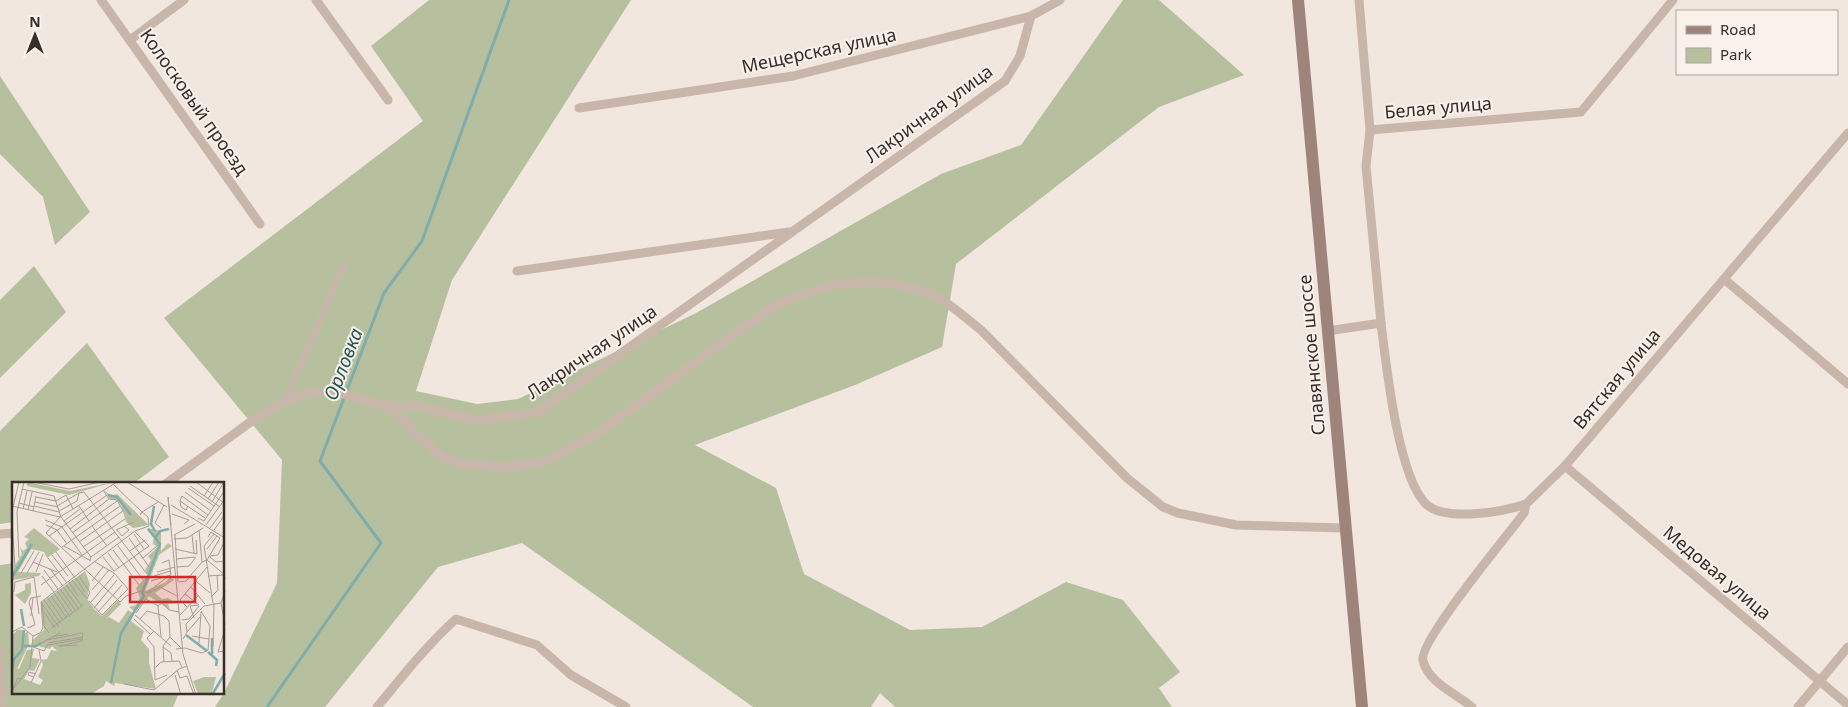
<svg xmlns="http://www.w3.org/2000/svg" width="1848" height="707" font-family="'Noto Sans',sans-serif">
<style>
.green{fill:#b7c09e}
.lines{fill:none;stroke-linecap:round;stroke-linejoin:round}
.stream{stroke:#7eadac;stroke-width:3}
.pedestrian{stroke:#c9b6aa;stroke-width:6}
.minor{stroke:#c9b6aa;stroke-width:9}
.secondary{stroke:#9d857b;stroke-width:12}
.labels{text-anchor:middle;stroke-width:4;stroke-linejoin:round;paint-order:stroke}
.street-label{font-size:18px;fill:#372d29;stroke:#f9f1ea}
.water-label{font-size:19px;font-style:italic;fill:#205757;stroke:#f9f1ea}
.inset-river{fill:none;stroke:#7eadac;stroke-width:2.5}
.inset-road{fill:none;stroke:#a79d96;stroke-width:1}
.view{fill:#d62828;fill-opacity:0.15;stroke:#d62828;stroke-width:2.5}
.inset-edge{fill:none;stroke:#372d29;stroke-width:2.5}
</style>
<rect width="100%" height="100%" fill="#f1e7de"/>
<g class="green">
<path d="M 429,0 L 631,0 L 452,280 L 416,391 L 477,404 L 518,399 L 696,313 L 941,174 L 1021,145 L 1123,0 L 1159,0 L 1244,75 L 1159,107 L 956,264 L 942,347 L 855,385 L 695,445 L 776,488 L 804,574 L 910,630 L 982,627 L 1066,582 L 1123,600 L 1180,672 L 1159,688 L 1172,707 L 895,707 L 880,693 L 871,707 L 753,707 L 522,543 L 438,567 L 325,707 L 215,707 L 224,693 L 277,583 L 282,460 L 164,318 L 423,121 L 371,46 Z"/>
<path d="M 0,76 L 90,212 L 55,245 L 43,197 L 0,154 Z"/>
<path d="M 34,266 L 66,312 L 0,378 L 0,300 Z"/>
<path d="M 87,343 L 169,457 L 134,483 L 14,483 L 14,522 L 0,524 L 0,431 Z"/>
<path d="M 14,563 L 14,693 L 179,693 L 173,707 L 0,707 L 0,565 Z"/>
</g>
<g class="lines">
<path class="stream" d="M 267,707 L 381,543 L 320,461 L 384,293 L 422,241 L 509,0"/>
<g class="pedestrian">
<path d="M 285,401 L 345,263"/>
<path d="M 0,650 L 4,707"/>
</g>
<g class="minor">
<path d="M 101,0 L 260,224"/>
<path d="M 316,0 L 388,100"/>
<path d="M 1359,0 L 1370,130"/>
<path d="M 130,40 L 184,0"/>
<path d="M 579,108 L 793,76 L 1031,16 L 1060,0"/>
<path d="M 517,271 L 789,232"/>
<path d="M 1724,279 L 1848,384"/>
<path d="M 1381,323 C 1386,364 1398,477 1426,504 C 1445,522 1503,512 1526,504"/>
<path d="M 1327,331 L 1381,323 L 1366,166 L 1370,130 L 1581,112 L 1673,0"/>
<path d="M 386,406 L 421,406 L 455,416 L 480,420 L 538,412 L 1005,81 L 1020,56 L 1031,16"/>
<path d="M 1565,466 L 1848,705"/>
<path d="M 167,483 L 249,423 L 285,401 L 309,393 L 332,391 L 385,406 L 398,415 L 421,439 L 443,457 L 462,464 L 506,467 L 547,461 L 595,435 L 768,310 C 810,288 851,276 899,285 C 912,288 927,291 939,298 C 954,307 967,319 981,330 L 1127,478 L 1163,507 L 1178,513 L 1236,525 L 1345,528"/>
<path d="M 0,534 L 14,533"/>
<path d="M 377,707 C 403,676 426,646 456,619 L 537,645 L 571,675 L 626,707"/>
<path d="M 1472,707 C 1455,693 1429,683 1423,661 C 1417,643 1509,534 1524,513 L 1526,504 L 1565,466 L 1848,133"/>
<path d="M 1798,707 L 1848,647"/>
</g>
<path class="secondary" d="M 1298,0 L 1362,707"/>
</g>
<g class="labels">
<g class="street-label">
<text transform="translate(819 51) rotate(-12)" y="6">Мещерская улица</text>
<text transform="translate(194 102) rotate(55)" y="6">Колосковый проезд</text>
<text transform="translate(1438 108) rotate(-5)" y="6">Белая улица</text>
<text transform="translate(929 114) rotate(-36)" y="6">Лакричная улица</text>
<text transform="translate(592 352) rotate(-34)" y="6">Лакричная улица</text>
<text transform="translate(1312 355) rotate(-95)" y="6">Славянское шоссе</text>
<text transform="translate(1617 379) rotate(-50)" y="6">Вятская улица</text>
<text transform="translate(1717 573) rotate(40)" y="6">Медовая улица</text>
</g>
<g class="water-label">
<text transform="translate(343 364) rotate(-69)" y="7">Орловка</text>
</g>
</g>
<g transform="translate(12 482)">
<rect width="212" height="212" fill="#f1e7de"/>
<path d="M 15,0 L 58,9 L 102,0 L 57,13 L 15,4 ZM 92,8 L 99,14 L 105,12 L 137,43 L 121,46 L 114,40 L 109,23 L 104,17 L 98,17 ZM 22,46 L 48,67 L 35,76 L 32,70 L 19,67 L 6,90 L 29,91 L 27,94 L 0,98 L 2,85 L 10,72 L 8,65 L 11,69 L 15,66 L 13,61 L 17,57 L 12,55 ZM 135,46 L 149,49 L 149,69 L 156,61 L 160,64 L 147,73 L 133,109 L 154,100 L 158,95 L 162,98 L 143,111 L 150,117 L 156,116 L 164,121 L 156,122 L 158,128 L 137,114 L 123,130 L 117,125 L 124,123 L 128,116 L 124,106 L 136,93 L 133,88 L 139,78 L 136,74 L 146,65 L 141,62 L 142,54 ZM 73,89 L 78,102 L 75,117 L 83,128 L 90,134 L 106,118 L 109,122 L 94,137 L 97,135 L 107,141 L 116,128 L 122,132 L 119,139 L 132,149 L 129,158 L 137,167 L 137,181 L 144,207 L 103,201 L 102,204 L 94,199 L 92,204 L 79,212 L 0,212 L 0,154 L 5,148 L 11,148 L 11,153 L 16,149 L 17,162 L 5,187 L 7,187 L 15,168 L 22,167 L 20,176 L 28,177 L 22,189 L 17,188 L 12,197 L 28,203 L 31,198 L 26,195 L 31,183 L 29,178 L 35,177 L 39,168 L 45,169 L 40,164 L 38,167 L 21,163 L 21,158 L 32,148 L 29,121 ZM 19,101 L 19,111 L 13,122 L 3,113 L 13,108 L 13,102 ZM 192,195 L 204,195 L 200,211 L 186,212 L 181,199 Z" fill="#b7c09e"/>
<path class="inset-river" d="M 96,13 L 105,15 L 119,33M 142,24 L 139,42 L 143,49M 143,56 L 148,49 L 157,47M 0,95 L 20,62M 9,127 L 12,144M 174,153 L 195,169M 200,156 L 200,172M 12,164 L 24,164 L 29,161M 196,170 L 205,178 L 204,184M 0,188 L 2,177 L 10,168 L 12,148M 99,201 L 109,151 L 132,114 L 130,111 L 148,62 L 136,47M 200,213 L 213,191"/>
<path class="inset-road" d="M 21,0 L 57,7 L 88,0M 115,0 L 155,25M 184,0 L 212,21M 102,3 L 130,30 L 128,33M 178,4 L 208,25M 176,6 L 202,24M 10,7 L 42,14 L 49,35 L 79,75 L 78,78M 72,10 L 135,92M 173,10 L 199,29M 170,14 L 168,19 L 193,36M 170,14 L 196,33M 192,14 L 201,0M 24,15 L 44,19M 196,17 L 207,0M 44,19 L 54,13 L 61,27M 168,19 L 169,25 L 174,28 L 176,24M 23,20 L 46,25M 200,20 L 212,0M 7,21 L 22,25M 159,23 L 213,56M 0,24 L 48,35 L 105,0M 22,24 L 47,30M 45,24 L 67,11M 67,24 L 77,39M 1,25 L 7,0M 11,27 L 15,9M 16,28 L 20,10M 21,29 L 24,14M 47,29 L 65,19 L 67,11 L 72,10M 160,32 L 177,38 L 172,42M 48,35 L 34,51 L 108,120 L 114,114 L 129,109 L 137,111 L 148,105 L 165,114M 186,36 L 192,39 L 213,8M 0,38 L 3,85M 33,38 L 50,45 L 70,73M 52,39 L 68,27M 34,43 L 45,48 L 55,62M 159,43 L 156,15 L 171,172 L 184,213M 194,43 L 213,17M 80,44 L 95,64M 149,46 L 143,41 L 152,23M 198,46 L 210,30M 58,47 L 97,17M 104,48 L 122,40M 105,48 L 110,54 L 117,48 L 112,44M 187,48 L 190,80M 202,48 L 212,34M 60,51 L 105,19M 122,52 L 132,67M 162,53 L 183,42M 163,53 L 166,100M 180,53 L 182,71M 37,54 L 95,13M 117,56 L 137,85M 162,57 L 175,56 L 191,46M 67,60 L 111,29 L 105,18 L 97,17 L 91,8M 52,64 L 79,79M 106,64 L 132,99M 50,65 L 108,24M 71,65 L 113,37M 163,67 L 185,72 L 184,58M 195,67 L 205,54M 101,68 L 127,103M 118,69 L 133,58M 44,70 L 63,96M 96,71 L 107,86M 40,73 L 56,94M 198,74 L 206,73 L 213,58M 79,75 L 107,55M 91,75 L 102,89 L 137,64 L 123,50M 198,75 L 204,80 L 213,79M 7,76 L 5,30 L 12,0M 36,76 L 55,101M 131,76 L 146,63M 164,77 L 183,75M 195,78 L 208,56 L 199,50 L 196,55M 21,80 L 45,90M 190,80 L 195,78 L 213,93M 165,85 L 177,84 L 184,75M 38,87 L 51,104M 32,88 L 46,107M 24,90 L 31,72M 145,90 L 163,85M 9,91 L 22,69M 15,91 L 27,70M 30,94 L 42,110M 142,94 L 158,89M 196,94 L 212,93 L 213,97M 64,96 L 73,110M 60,98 L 75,117 L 78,110 L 67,94M 80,99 L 91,85M 139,99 L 159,93 L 157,78 L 150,81M 184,99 L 198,111M 57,100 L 66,114M 167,100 L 174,99 L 190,80M 29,103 L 103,50M 51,105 L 66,126M 179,105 L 193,122M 48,107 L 63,128M 80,108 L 97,88M 45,109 L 60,130M 213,109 L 209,121 L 213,143M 2,110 L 3,100 L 22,95 L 27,132M 136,110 L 154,96M 42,111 L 58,135M 173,112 L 187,123M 39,114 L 54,135M 35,115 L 51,138M 199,115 L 206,108 L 205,93M 32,118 L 49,142M 77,119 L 90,133 L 116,107 L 102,91 L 83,80M 30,120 L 32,144 L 37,151M 79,120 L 102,93M 201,121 L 192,64 L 202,52M 30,122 L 47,145M 146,124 L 149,155M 146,124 L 150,121 L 157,128 L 167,130M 175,125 L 168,118 L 195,85M 82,126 L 105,98M 32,130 L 43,146M 86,130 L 110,103M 124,131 L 134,117 L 146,124M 123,133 L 159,164M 168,133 L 187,113M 19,134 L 21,115M 182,136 L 178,124 L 187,123M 122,137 L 138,152M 128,137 L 135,129 L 152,134 L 157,139 L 158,155M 170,138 L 177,137 L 187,124M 15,146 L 23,143 L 17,120 L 19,116 L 29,114M 39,146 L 70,124 L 54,103M 213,147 L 206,170 L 213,169M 142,149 L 135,156 L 142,165 L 143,198 L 155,193M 0,150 L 10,145 L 21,154 L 28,151 L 31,146 L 29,120 L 123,49 L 137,44 L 136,35 L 130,30 L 146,20M 175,150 L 188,135M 180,154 L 197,157M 40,155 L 56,152M 158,155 L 169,166M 171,157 L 175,150 L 174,142 L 192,124 L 209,121M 35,158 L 71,151 L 70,159 L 47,164M 29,161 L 48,151M 36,161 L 71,155M 187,161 L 189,130M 36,163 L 70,157M 48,164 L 65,163M 21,165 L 32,169 L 36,162M 151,165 L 159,171 L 160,179M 201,165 L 202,121M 164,167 L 173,166 L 190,171 L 196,168 L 198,144 L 189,129M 152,180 L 151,164 L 158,155M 144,185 L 149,180 L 167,179 L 170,185M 165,188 L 168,196 L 175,194 L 182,213M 163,193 L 169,213M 22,195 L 16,193 L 17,190 L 24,192M 19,201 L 29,179 L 27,168M 112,202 L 142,208 L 167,187 L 175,184M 0,209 L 18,185 L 21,154M 0,209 L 6,196 L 9,197"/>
<path class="view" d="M 118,95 L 183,95 L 183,120 L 118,120 Z"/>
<rect width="212" height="212" class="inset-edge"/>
</g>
<rect x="1676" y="10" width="162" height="65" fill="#f9f1ea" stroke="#aba39d"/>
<rect x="1686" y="26" width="25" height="8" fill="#9d857b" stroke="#aba39d"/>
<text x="1720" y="35" font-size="15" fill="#372d29">Road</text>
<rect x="1686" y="48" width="25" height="15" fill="#b7c09e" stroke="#aba39d"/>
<text x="1720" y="60" font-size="15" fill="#372d29">Park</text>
<g transform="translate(35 35)" stroke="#f9f1ea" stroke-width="4" paint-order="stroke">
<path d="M0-4L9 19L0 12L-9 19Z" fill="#372d29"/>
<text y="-8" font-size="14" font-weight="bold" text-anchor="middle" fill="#372d29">N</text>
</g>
</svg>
